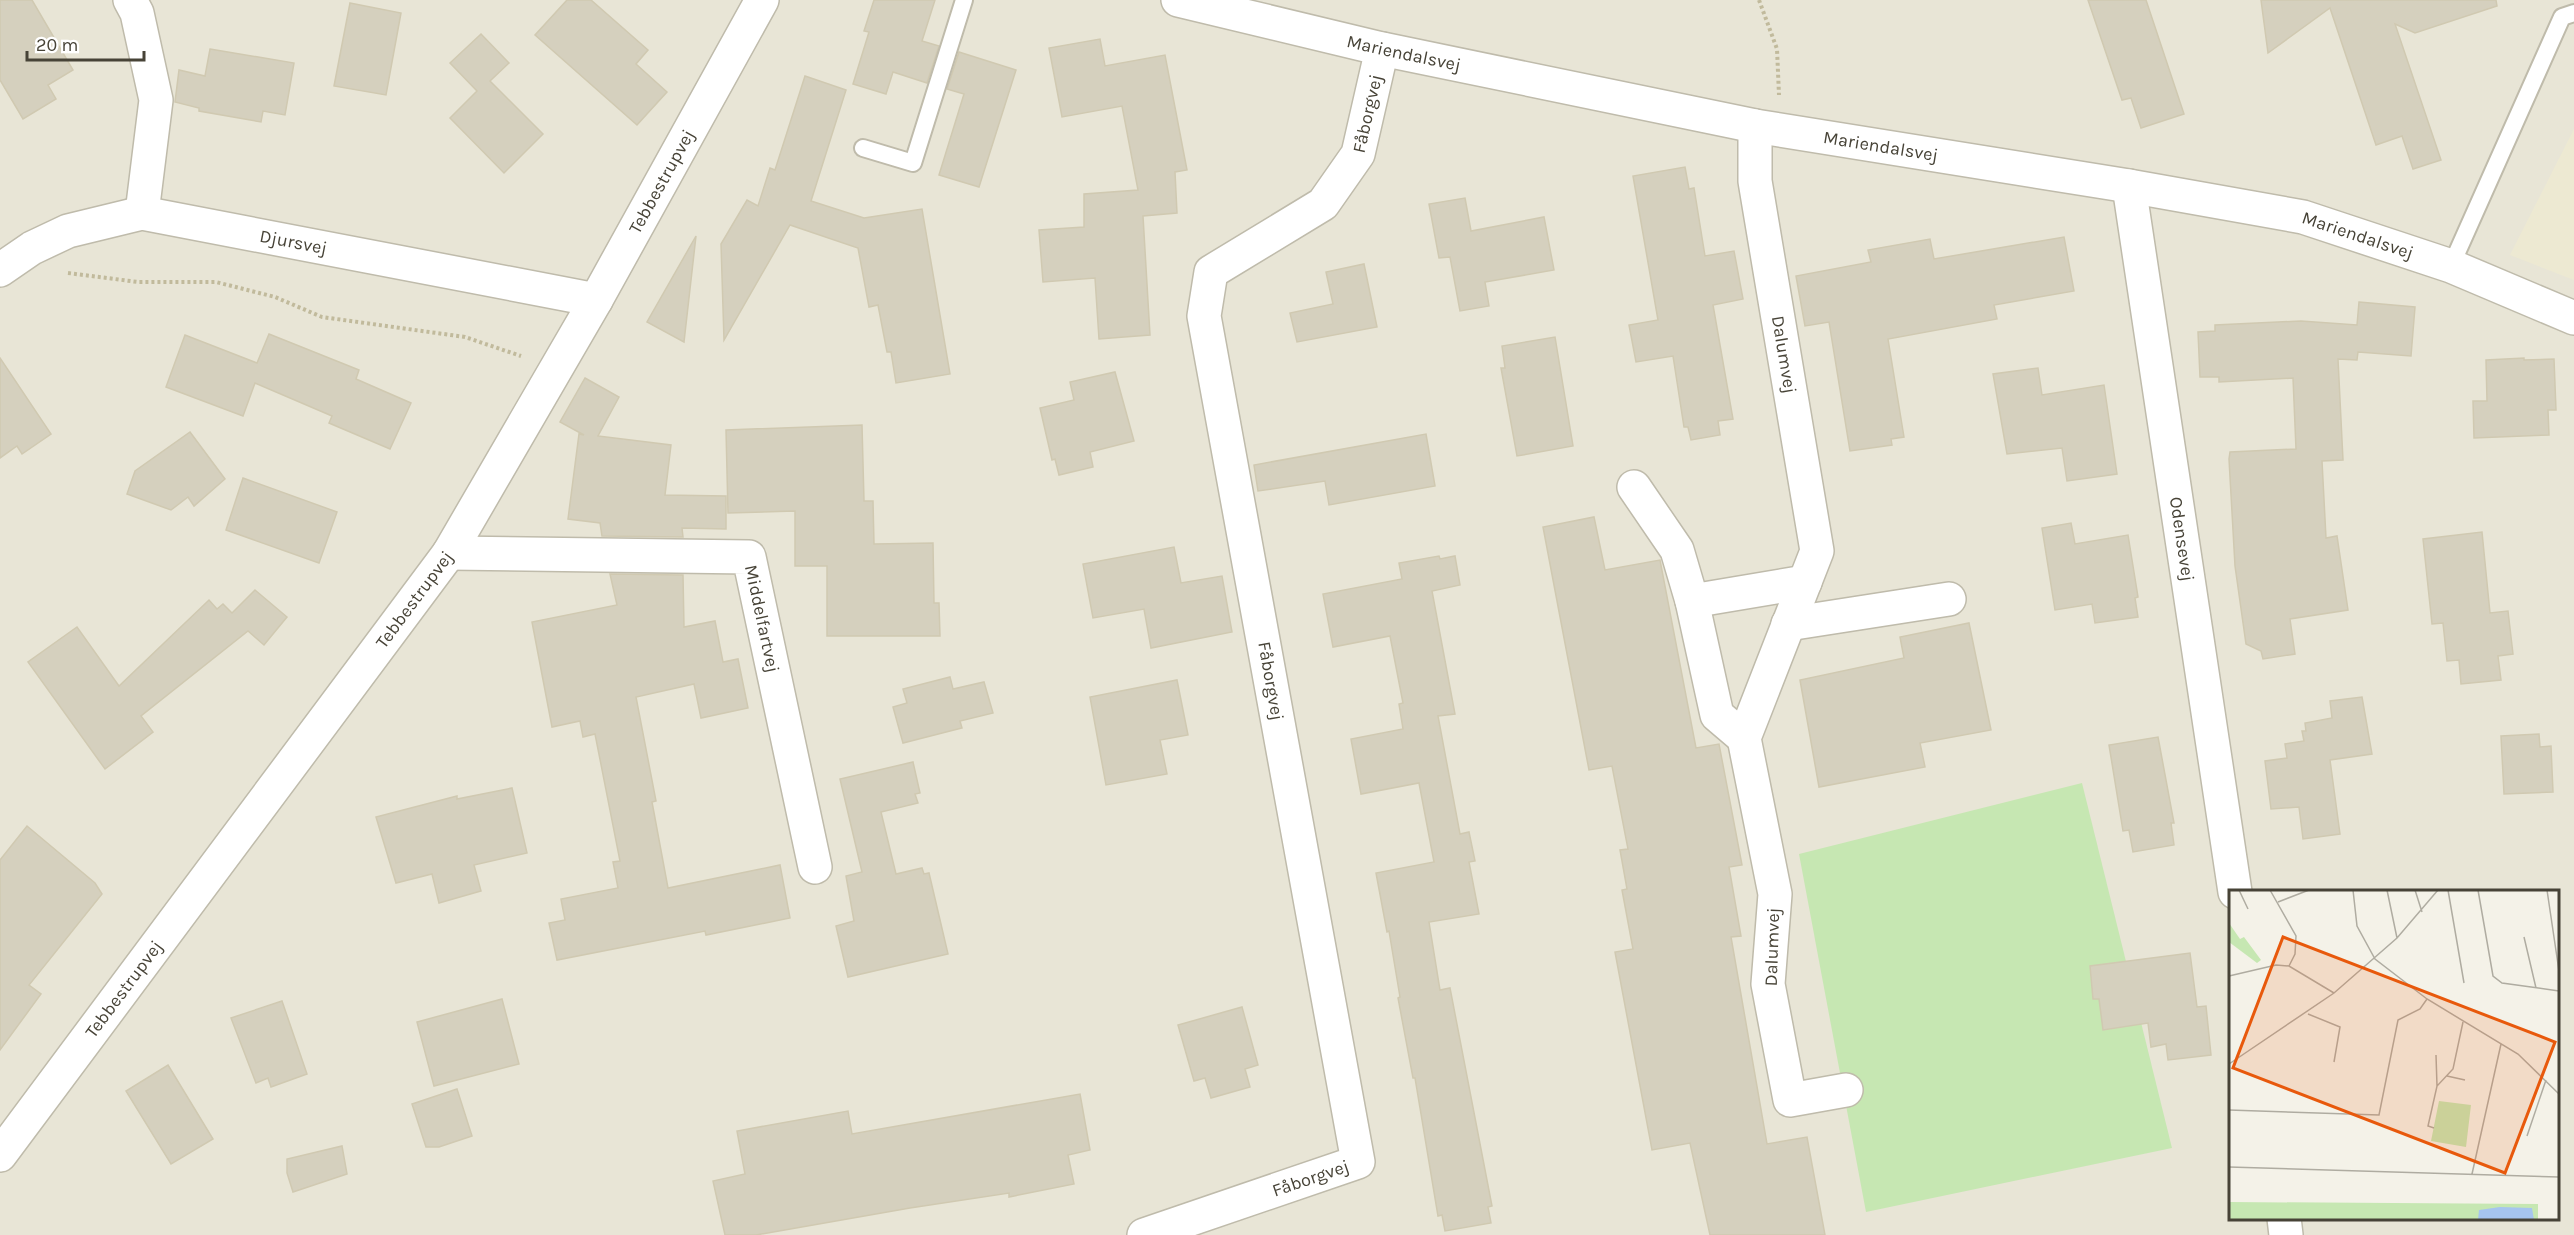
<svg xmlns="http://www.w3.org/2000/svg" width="2574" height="1235" font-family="Karla,sans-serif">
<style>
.residential{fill:#e8e5d6;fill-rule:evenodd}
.education{fill:#ede9d2}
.green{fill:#c6e7b2}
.building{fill:#d5d0be;stroke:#d0c9b1;stroke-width:1.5}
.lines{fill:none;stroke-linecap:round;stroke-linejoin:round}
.service-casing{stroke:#bfbbab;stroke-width:20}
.minor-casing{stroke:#bfbbab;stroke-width:36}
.tertiary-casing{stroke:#bfbbab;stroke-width:36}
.path{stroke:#c1ba9c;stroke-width:4;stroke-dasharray:3 3;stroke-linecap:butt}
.service{stroke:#fff;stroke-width:16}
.minor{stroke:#fff;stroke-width:33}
.tertiary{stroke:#fff;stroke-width:33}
.labels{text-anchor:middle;stroke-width:4.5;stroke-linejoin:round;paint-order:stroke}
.street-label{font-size:18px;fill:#474337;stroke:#fff}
.inset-road{fill:none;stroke:#afaca1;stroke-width:1.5}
.view{fill:#e8590c;fill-opacity:0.15;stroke:#e8590c;stroke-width:3}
.inset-edge{fill:none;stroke:#474337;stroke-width:3}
</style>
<rect width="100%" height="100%" fill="#f4f2e8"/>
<path class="residential" d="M 0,0 L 2574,0 L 2574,1235 L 0,1235 ZM 2230,892 L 2558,892 L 2558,1218 L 2230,1218 Z"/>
<path class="education" d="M 2574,129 L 2574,280 L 2510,255 Z"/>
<path class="green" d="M 2082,783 L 2172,1148 L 1866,1212 L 1799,854 Z"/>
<g class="building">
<path d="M 0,0 L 32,0 L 73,70 L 48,85 L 56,99 L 23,119 L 0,80 Z"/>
<path d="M 567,0 L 591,0 L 648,50 L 636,64 L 667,92 L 637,125 L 535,35 Z"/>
<path d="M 874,0 L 935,0 L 922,41 L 939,46 L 927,83 L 893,72 L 886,94 L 853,84 L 869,32 L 864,31 Z"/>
<path d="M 2088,0 L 2146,0 L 2184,114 L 2141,128 L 2131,98 L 2122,100 Z"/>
<path d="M 2261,0 L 2496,0 L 2497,6 L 2415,33 L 2395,24 L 2441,160 L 2413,169 L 2402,136 L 2376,145 L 2330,8 L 2268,53 Z"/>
<path d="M 350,3 L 401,13 L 386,95 L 334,86 Z"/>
<path d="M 481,34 L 509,63 L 490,81 L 543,134 L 504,173 L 450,118 L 477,91 L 450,63 Z"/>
<path d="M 1100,39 L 1105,66 L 1165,55 L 1187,170 L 1175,172 L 1177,213 L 1143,216 L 1150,335 L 1099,339 L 1095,278 L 1043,282 L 1039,230 L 1084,227 L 1084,194 L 1138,190 L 1122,106 L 1062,117 L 1049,48 Z"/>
<path d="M 210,49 L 294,63 L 285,115 L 263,111 L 261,122 L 199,111 L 199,108 L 175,102 L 179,70 L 205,76 Z"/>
<path d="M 959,52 L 1016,70 L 979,187 L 939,175 L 964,94 L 947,89 Z"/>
<path d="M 805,76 L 846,90 L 811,201 L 864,218 L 922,209 L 950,374 L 896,383 L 891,352 L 887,352 L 878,305 L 869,307 L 858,248 L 790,225 L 724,340 L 721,244 L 747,200 L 758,206 L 770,168 L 775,170 Z"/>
<path d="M 1685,167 L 1689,189 L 1694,188 L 1705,256 L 1734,251 L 1743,299 L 1713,305 L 1733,419 L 1718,421 L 1720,435 L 1691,440 L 1688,427 L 1684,427 L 1673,356 L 1636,362 L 1629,325 L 1658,320 L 1633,176 Z"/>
<path d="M 1465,198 L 1471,231 L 1544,217 L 1554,270 L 1485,282 L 1489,306 L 1460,311 L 1450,257 L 1439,258 L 1429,204 Z"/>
<path d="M 696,236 L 684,342 L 647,322 Z"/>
<path d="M 2064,237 L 2074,291 L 1994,305 L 1997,319 L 1888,339 L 1904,437 L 1891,439 L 1892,445 L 1850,451 L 1829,322 L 1805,326 L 1796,276 L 1871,262 L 1868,250 L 1930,239 L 1934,259 Z"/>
<path d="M 1364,264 L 1377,327 L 1297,342 L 1290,313 L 1333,304 L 1326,272 Z"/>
<path d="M 2359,302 L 2415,307 L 2411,356 L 2358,352 L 2357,360 L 2338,359 L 2343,460 L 2322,461 L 2326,538 L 2337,536 L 2348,610 L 2290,619 L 2295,654 L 2263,659 L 2261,651 L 2246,644 L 2235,566 L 2229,459 L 2230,452 L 2296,449 L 2293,378 L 2219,382 L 2219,377 L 2200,377 L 2198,332 L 2215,331 L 2215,325 L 2301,321 L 2357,325 Z"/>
<path d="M 269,334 L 359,370 L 356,379 L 411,403 L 390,449 L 329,423 L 332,416 L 255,383 L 243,416 L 166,387 L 185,335 L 257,363 Z"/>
<path d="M 1555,337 L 1573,446 L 1517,456 L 1501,368 L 1505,368 L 1502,346 Z"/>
<path d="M 0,358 L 51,434 L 22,454 L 17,446 L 0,458 Z"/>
<path d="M 2524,358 L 2524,360 L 2554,359 L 2556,410 L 2548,410 L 2549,435 L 2474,438 L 2473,401 L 2487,401 L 2486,360 Z"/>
<path d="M 2038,368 L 2042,395 L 2104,385 L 2117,474 L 2067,481 L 2062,448 L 2007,454 L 1993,374 Z"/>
<path d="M 1115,372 L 1134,441 L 1090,452 L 1093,467 L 1059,475 L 1055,459 L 1052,460 L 1040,408 L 1074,400 L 1070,382 Z"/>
<path d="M 585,378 L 619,397 L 598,436 L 671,445 L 665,495 L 726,496 L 726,529 L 682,528 L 683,537 L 602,536 L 600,523 L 568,519 L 579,434 L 584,435 L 560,422 Z"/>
<path d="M 862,425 L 864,501 L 873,501 L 874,544 L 933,543 L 934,603 L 939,603 L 940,636 L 827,636 L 827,566 L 795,566 L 795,511 L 728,513 L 726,430 Z"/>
<path d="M 190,432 L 225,479 L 194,506 L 188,497 L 171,510 L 127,494 L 135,471 Z"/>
<path d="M 1426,434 L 1435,486 L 1329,505 L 1325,481 L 1258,491 L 1254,465 Z"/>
<path d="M 243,478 L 337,512 L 319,563 L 226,530 Z"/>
<path d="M 1594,517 L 1605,570 L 1660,560 L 1696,748 L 1719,744 L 1742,865 L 1729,867 L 1741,936 L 1731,937 L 1767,1144 L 1807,1137 L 1825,1235 L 1710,1235 L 1690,1143 L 1652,1150 L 1615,952 L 1633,949 L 1622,890 L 1627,889 L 1620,850 L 1628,849 L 1612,766 L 1589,770 L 1543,527 Z"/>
<path d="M 2071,523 L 2075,544 L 2128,535 L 2138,597 L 2135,598 L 2138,617 L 2095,623 L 2092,604 L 2055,610 L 2042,528 Z"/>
<path d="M 2482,532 L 2490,613 L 2508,611 L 2513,654 L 2498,656 L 2501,680 L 2461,684 L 2459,660 L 2447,661 L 2443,623 L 2432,624 L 2423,539 Z"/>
<path d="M 1174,547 L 1181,583 L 1222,576 L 1232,632 L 1151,648 L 1144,609 L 1093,618 L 1083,564 Z"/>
<path d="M 1439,556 L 1440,559 L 1455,556 L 1460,585 L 1432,591 L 1455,714 L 1438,716 L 1460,834 L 1469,832 L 1475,861 L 1469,862 L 1479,914 L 1429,922 L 1440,990 L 1450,988 L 1492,1206 L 1488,1207 L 1491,1223 L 1445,1231 L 1442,1215 L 1438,1216 L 1415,1078 L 1413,1078 L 1398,998 L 1400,997 L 1389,931 L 1387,932 L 1376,873 L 1434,862 L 1419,783 L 1361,794 L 1351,739 L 1403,729 L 1399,704 L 1403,703 L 1390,636 L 1333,647 L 1323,594 L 1402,579 L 1399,563 Z"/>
<path d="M 610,574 L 683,575 L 684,627 L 715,621 L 723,662 L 738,659 L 748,708 L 701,718 L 694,684 L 636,697 L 656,801 L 652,802 L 668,888 L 780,865 L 790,918 L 706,935 L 705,931 L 557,960 L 549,923 L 565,920 L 561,899 L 618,888 L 613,862 L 620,861 L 595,734 L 583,737 L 580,721 L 552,727 L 532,622 L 617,605 Z"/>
<path d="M 255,590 L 287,617 L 264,645 L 248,631 L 141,716 L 153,732 L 105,769 L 28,662 L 77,627 L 119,686 L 209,600 L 217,609 L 223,604 L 232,613 Z"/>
<path d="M 1969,623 L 1991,730 L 1920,743 L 1925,767 L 1819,787 L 1800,680 L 1904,658 L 1900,637 Z"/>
<path d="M 950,677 L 953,689 L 984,682 L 993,713 L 960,721 L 962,728 L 903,743 L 893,707 L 907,703 L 903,689 Z"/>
<path d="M 1177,680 L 1188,735 L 1160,740 L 1167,774 L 1106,785 L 1090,697 Z"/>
<path d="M 2362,697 L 2372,754 L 2330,760 L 2340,834 L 2303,839 L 2299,807 L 2271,809 L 2265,761 L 2287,758 L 2285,744 L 2304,741 L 2302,731 L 2306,731 L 2305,723 L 2332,718 L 2330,701 Z"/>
<path d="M 2539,734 L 2540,747 L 2551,746 L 2553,792 L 2504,794 L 2501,736 Z"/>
<path d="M 2158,737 L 2174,823 L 2171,823 L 2174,845 L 2133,852 L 2129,830 L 2123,831 L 2109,745 Z"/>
<path d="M 913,762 L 920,793 L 915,794 L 918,803 L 881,812 L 896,874 L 922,868 L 924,874 L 929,873 L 948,954 L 848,977 L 836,926 L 854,921 L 846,876 L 862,872 L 840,779 Z"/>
<path d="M 512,788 L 527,853 L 474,865 L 481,891 L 439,903 L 432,874 L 396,883 L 376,817 L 457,796 L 457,799 Z"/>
<path d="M 27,826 L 95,883 L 102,894 L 29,985 L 41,994 L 0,1050 L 0,860 Z"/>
<path d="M 2190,953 L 2197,1007 L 2206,1006 L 2211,1055 L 2168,1060 L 2166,1044 L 2151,1047 L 2148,1023 L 2103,1030 L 2099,999 L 2093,999 L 2090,966 Z"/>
<path d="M 502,999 L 519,1064 L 434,1086 L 417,1022 Z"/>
<path d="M 282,1001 L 307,1074 L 271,1087 L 268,1078 L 256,1083 L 231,1018 Z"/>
<path d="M 1242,1007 L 1258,1065 L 1245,1069 L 1250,1087 L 1211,1098 L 1205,1078 L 1194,1081 L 1178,1025 Z"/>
<path d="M 168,1065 L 213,1139 L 171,1164 L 126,1091 Z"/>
<path d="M 457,1089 L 472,1136 L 439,1147 L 426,1147 L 412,1104 Z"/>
<path d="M 1080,1094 L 1090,1150 L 1068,1155 L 1074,1184 L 1009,1197 L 1009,1193 L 910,1208 L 756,1235 L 725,1235 L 713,1181 L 745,1174 L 737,1131 L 848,1111 L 852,1134 Z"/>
<path d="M 342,1146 L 347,1174 L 293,1192 L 287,1173 L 287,1159 Z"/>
</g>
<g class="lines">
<g class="service-casing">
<g id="service">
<path d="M 863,148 L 913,163 L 964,0"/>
<path d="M 2451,266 L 2562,17 L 2574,13"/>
</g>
</g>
<g class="minor-casing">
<g id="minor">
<path d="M 130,0 L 137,13 L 156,100 L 142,213"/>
<path id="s1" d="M 1178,0 L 1382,49 L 1755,126 L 2129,186 L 2303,217 L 2451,266 L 2574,318"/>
<path id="s2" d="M 1755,126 L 1755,181 L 1817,551 L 1744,738 L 1775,894 L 1768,984 L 1790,1100 L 1846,1090"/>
<path id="s3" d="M 2129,186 L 2235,892"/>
<path id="s4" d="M 0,270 L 32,248 L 68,231 L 142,213 L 596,300"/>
<path d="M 1634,487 L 1677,550 L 1692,601 L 1717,715 L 1744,738"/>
<path id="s5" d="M 449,553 L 749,557 L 815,867"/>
<path d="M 1692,601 L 1805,582"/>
<path d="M 1788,624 L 1949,599"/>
<path d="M 2284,1218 L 2286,1235"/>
<path id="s6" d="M 1144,1235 L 1358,1162 L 1204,316 L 1211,272 L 1323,204 L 1358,154 L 1382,49"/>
</g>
</g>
<g class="tertiary-casing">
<g id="tertiary">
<path id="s7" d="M 0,1155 L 449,553 L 596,300 L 762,0"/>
</g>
</g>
<g class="path">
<path d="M 1759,0 L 1777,49 L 1779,95"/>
<path d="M 68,273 L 138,282 L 216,282 L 275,297 L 322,317 L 465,337 L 521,356"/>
</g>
<use href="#service" class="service"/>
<use href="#minor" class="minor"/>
<use href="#tertiary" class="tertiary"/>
</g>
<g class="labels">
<g class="street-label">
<text dy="6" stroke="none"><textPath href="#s1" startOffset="232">Mariendalsvej</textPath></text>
<text dy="6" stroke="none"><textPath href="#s6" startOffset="1364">Fåborgvej</textPath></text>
<text dy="6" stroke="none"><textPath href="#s1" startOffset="718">Mariendalsvej</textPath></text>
<text dy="6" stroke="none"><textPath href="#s7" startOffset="1179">Tebbestrupvej</textPath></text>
<text dy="6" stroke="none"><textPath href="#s1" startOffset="1204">Mariendalsvej</textPath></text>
<text dy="6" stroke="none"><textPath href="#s4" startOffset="309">Djursvej</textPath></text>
<text dy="6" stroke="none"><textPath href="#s2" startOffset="231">Dalumvej</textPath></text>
<text dy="6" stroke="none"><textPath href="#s3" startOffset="357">Odensevej</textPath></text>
<text dy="6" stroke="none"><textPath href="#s7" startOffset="693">Tebbestrupvej</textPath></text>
<text dy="6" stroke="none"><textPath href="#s5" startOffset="363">Middelfartvej</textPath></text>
<text transform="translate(1271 681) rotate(80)" y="6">Fåborgvej</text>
<text transform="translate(1772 947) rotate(-88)" y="6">Dalumvej</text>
<text dy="6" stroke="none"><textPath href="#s7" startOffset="207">Tebbestrupvej</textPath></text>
<text dy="6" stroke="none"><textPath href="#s6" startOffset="176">Fåborgvej</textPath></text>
</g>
</g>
<g transform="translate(2229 890)">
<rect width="330" height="330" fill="#f4f2e8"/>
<path d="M 0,33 L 11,49 L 15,47 L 32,70 L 28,73 L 0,52 ZM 210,211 L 242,215 L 237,257 L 202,251 ZM 0,312 L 309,314 L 309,330 L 0,330 Z" fill="#c6e7b2"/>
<path d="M 271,317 L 303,318 L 305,330 L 249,330 L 250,320 Z" fill="#a6c5ef"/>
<path class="inset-road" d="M 10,0 L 19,19M 41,0 L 67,46 L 66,64 L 60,76M 124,0 L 128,36 L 146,69 L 198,109 L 289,164 L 330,204M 158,0 L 168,48M 186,0 L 193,22M 219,0 L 235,93M 249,0 L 264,86 L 273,93 L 330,101M 318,0 L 330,81M 49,12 L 80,0M 295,47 L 307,98M 0,86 L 47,75 L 60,76 L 105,103M 79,124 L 111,137 L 105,172M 207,165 L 208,196M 0,174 L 105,103 L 168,48 L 209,0M 218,186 L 236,190M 0,220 L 150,225 L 169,130 L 191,119 L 198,109M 205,238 L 199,236 L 208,196 L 224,179 L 234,132M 298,246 L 317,190M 0,277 L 330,287M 243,284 L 272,154"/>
<path class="view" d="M 54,47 L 326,152 L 276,283 L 4,178 Z"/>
<rect width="330" height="330" class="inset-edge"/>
</g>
<path d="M27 51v9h117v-9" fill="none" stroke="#474337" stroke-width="3"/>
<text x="36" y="51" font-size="18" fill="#474337" stroke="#ffffff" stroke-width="4.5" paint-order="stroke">20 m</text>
</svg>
